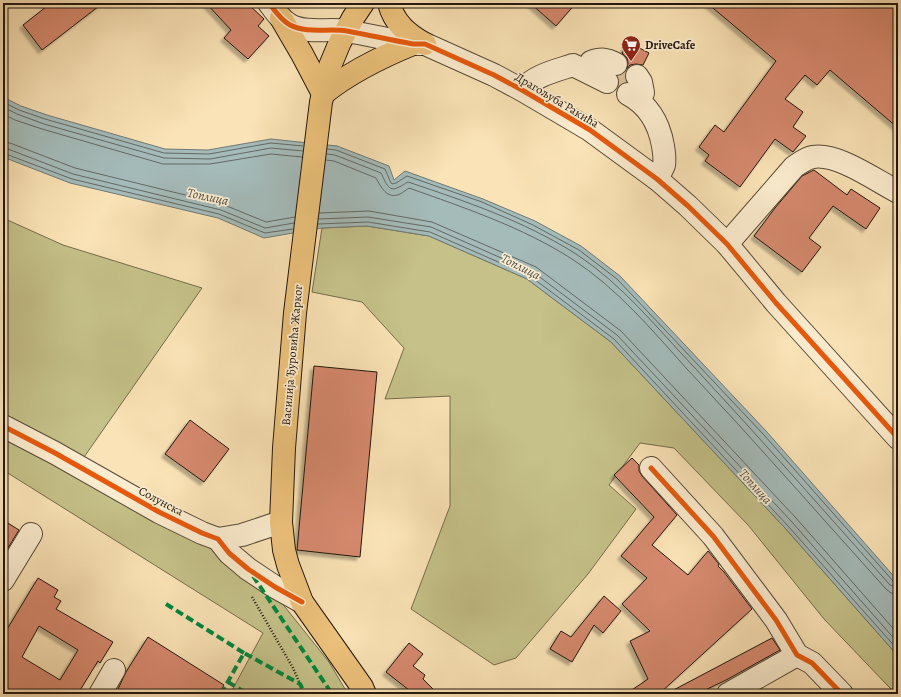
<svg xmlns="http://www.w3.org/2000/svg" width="901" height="697" font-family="Alegreya,serif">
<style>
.green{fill:#c5c189;stroke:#746c4c}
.water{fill:#a4bbba;stroke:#707975}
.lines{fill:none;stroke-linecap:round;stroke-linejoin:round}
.shore{stroke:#636964;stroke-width:1}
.building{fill:#d6896e;stroke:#22170e;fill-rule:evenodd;filter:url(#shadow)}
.minor-tunnel{stroke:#dac49d;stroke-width:22;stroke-dasharray:22 11;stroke-linecap:butt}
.minor-casing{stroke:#584a38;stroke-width:24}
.major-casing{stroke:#22170e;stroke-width:24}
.path{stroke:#22170e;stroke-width:2.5;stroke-dasharray:1 2;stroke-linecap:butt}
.minor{stroke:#fcedd0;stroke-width:22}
.major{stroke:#edc27b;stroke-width:22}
.quiet{stroke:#00873e;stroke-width:4;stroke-dasharray:8 4;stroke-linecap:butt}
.cycleway-casing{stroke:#fcedd0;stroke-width:8}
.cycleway{stroke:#e8590c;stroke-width:5}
.labels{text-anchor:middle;stroke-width:3.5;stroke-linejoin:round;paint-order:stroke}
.poi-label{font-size:12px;font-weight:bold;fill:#22170e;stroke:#fcedd0;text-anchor:start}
.street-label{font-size:12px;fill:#22170e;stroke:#fcedd0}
.water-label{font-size:13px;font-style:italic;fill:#50504a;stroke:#fcedd0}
</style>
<defs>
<filter id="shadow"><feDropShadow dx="-3.5" dy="3.5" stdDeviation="1" flood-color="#0004"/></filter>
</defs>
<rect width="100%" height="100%" fill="#fae3b6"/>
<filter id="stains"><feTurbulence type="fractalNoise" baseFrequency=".005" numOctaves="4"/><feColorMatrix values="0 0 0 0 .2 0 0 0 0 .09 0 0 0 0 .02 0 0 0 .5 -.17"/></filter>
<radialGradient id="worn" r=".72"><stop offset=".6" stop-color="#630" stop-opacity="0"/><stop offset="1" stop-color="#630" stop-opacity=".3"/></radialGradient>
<g class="green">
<path d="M 3,218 L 63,245 L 202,288 L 82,460 L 214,548 L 281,602 L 329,662 L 348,694 L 230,694 L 263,633 L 3,470 Z"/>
<path d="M 367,226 L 429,236 L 527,279 L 611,342 L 785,528 L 898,656 L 898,694 L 896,694 L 888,686 L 824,619 L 748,525 L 674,448 L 640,443 L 609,485 L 636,509 L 588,574 L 516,658 L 494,665 L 411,609 L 450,506 L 450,396 L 385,399 L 404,348 L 362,302 L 312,292 L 322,228 Z"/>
</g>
<path class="water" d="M 3,97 L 21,106 L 47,115 L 165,149 L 208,150 L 271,139 L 337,146 L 389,166 L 394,180 L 405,171 L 483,199 L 535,221 L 581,246 L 620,276 L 767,432 L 898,581 L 898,656 L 785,528 L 611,342 L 527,279 L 429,236 L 367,226 L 322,228 L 264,238 L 218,218 L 70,183 L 3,157 Z"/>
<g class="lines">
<g class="shore">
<path d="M 3,102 L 19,110 L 45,119 L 164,153 L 209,154 L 271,143 L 303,146"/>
<path d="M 3,107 L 17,114 L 44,124 L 164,158 L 210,159 L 271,148 L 303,151"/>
<path d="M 3,114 L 15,120 L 42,129 L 163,164 L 210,164 L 271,154 L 302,157"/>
<path d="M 3,142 L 10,143 L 75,168 L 222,204 L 266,222 L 295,217"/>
<path d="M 3,148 L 8,149 L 73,174 L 221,210 L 265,228 L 294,223"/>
<path d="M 327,149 L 336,150 L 385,169 L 390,181 L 392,184 L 396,183 L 407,176 L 482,202 L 533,225 L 579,250 L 617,279 L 764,435 L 893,581 L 898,583"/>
<path d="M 3,153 L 72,179 L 219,214 L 265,233 L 293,229"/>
<path d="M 327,154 L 335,155 L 381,173 C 385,180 388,194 399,187 C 402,186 405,183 408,182 C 465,201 524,221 576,254 C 622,284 657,328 694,367 C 761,439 825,512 890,585 L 898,588"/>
<path d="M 326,160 L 334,161 L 376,178 C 381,187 387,200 400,194 C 404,192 406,190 409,188 C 465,208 522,227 572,259 C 617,288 652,330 687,369 C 755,441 820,516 886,589 L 891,593 L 898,594"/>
<path d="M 319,213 L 369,211 L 432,222 L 536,267 L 621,331 L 796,518 L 898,634"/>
<path d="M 319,219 L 368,217 L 431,227 L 533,272 L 617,335 L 792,522 L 898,643"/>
<path d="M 318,224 L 368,222 L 430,232 L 530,276 L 614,339 L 788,526 L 898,650"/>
</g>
</g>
<g class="building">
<path d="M 51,3 L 103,3 L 42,50 L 23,25 Z"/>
<path d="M 206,3 L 247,3 L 264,19 L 258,26 L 269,36 L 248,59 L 224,38 L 231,30 Z"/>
<path d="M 530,3 L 576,3 L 556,26 Z"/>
<path d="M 707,3 L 898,3 L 898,128 L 830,70 L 817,85 L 805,75 L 785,99 L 803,112 L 793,127 L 806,136 L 793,152 L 775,139 L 740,187 L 705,161 L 709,155 L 699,147 L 715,125 L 724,132 L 776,61 Z"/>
<path d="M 628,42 L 649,53 L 643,65 L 636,64 L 630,65 L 627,69 L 628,63 L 627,58 L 622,53 Z"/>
<path d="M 626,72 L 625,77 L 626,82 L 622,83 L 618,86 L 619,82 L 618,76 L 622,75 Z"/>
<path d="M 814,170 L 847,195 L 851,189 L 880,208 L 866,229 L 833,206 L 809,238 L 821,247 L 802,272 L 754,236 L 775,208 L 802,176 Z"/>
<path d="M 314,366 L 377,372 L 360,557 L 297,550 Z"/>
<path d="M 190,420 L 229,449 L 204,482 L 165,454 Z"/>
<path d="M 632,458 L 639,465 L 639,471 L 642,476 L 677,515 L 652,545 L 688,575 L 708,551 L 719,564 L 718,566 L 724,572 L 752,609 L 659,694 L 626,694 L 648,679 L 630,641 L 650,631 L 622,604 L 647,578 L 621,556 L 654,517 L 614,475 Z"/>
<path d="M 3,520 L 19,530 L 3,556 Z"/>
<path d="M 38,578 L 58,590 L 54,597 L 61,601 L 56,609 L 113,642 L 100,663 L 98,661 L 79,692 L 83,694 L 3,694 L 3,636 ZM 39,626 L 78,650 L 60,680 L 22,657 Z"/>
<path d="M 604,596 L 621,611 L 603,633 L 594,625 L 572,662 L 550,649 L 561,631 L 571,637 Z"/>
<path d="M 148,637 L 224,685 L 219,694 L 126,694 L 118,689 L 126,672 Z"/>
<path d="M 772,638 L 780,650 L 728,679 L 697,694 L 666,694 Z"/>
<path d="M 409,643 L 423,654 L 413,666 L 425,675 L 423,679 L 438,694 L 414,694 L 386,672 Z"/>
</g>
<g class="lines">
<path class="minor-tunnel" d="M 612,73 L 633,84"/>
<g class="minor-casing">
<g id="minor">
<path d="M 269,3 C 275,11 281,20 290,25 C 307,34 329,28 347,31 C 369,35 391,40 413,44 L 425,44 L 494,75 L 522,90 L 590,130 L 657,179 L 688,206 L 727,244 L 776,303 L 898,438"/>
<path d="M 591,62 C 601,58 607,59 616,64"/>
<path d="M 637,76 L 641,82 L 643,93"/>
<path d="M 522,90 C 535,75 555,71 573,65 L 607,82"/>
<path d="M 628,94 C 649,105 659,123 663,146 C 664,152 665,160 664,165 C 662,170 659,175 657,179"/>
<path d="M 727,244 L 794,167 C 800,163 806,158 813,157 C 838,153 875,180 898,192"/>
<path d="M 3,426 L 55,453 L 159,512 L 202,533 L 218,539 L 229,553 L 248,569 L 275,587 L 302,602"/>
<path d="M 651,468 L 713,536 L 776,620 L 797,655 L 812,663 L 842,694"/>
<path d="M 218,539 L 242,535 L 281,522"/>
<path d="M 3,580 L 31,534"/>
<path d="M 100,694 L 114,670"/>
<path d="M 728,694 L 797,655"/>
</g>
</g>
<g class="major-casing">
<g id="major">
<path d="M 363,3 L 353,18 L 340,42 L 330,66 L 321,102 L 295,313 L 284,448 L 281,522 L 284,550 L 288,565 L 302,602 L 362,687 L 365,694"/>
<path d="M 389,3 C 394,23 407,34 425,44"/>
<path d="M 281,18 L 302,54 L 323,94 C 350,72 381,57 413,44"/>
</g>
</g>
<path class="path" d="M 252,597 L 293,668 L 300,684"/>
<use href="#minor" class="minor"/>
<use href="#major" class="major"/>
<g class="quiet">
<path d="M 253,576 L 332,694"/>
<path d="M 166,604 L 244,653"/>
<path d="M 228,682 L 248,694"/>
<path d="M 221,694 L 244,653 L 300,684 L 305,694"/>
</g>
<g class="cycleway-casing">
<g id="cycleway">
<path d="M 269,3 C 275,11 281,20 290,25 C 307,34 329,28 347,31 C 369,35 391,40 413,44 L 425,44 L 494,75 L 522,90 L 590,130 L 657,179 L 688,206 L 727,244 L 776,303 L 898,438"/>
<path d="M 3,426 L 55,453 L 159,512 L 202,533 L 218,539 L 229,553 L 248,569 L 275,587 L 302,602"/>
<path d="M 651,468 L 713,536 L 776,620 L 797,655 L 812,663 L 842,694"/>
</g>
</g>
<use href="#cycleway" class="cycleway"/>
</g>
<defs>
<g id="supermarket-pin" transform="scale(1)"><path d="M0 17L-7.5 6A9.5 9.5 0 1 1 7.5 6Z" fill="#8f2418" stroke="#fcedd0"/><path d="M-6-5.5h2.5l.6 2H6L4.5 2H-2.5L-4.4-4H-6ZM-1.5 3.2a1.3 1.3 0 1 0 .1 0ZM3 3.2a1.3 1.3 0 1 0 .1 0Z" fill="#fff"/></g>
</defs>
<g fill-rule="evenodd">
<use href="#supermarket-pin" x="631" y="45"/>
</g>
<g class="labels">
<g class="poi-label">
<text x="645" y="49">DriveCafe</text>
</g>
<g class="street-label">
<text transform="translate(557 100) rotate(31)" y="4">Драгољуба Ракића</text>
<text transform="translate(292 355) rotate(-85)" y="4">Василија Ђуровића Жарког</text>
<text transform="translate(161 501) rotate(28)" y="4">Солунска</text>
</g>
<g class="water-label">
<text transform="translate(208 196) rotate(12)" y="5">Топлица</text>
<text transform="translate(521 266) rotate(27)" y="5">Топлица</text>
<text transform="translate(756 486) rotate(48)" y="5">Топлица</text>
</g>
</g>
<rect width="901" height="697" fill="none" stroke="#fae3b6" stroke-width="16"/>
<rect x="4" y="4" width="893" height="689" fill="none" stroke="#22170e" stroke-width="2"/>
<rect x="8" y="8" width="885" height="681" fill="none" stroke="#22170e"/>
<rect width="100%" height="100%" filter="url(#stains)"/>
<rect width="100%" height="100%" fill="url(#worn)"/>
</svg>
